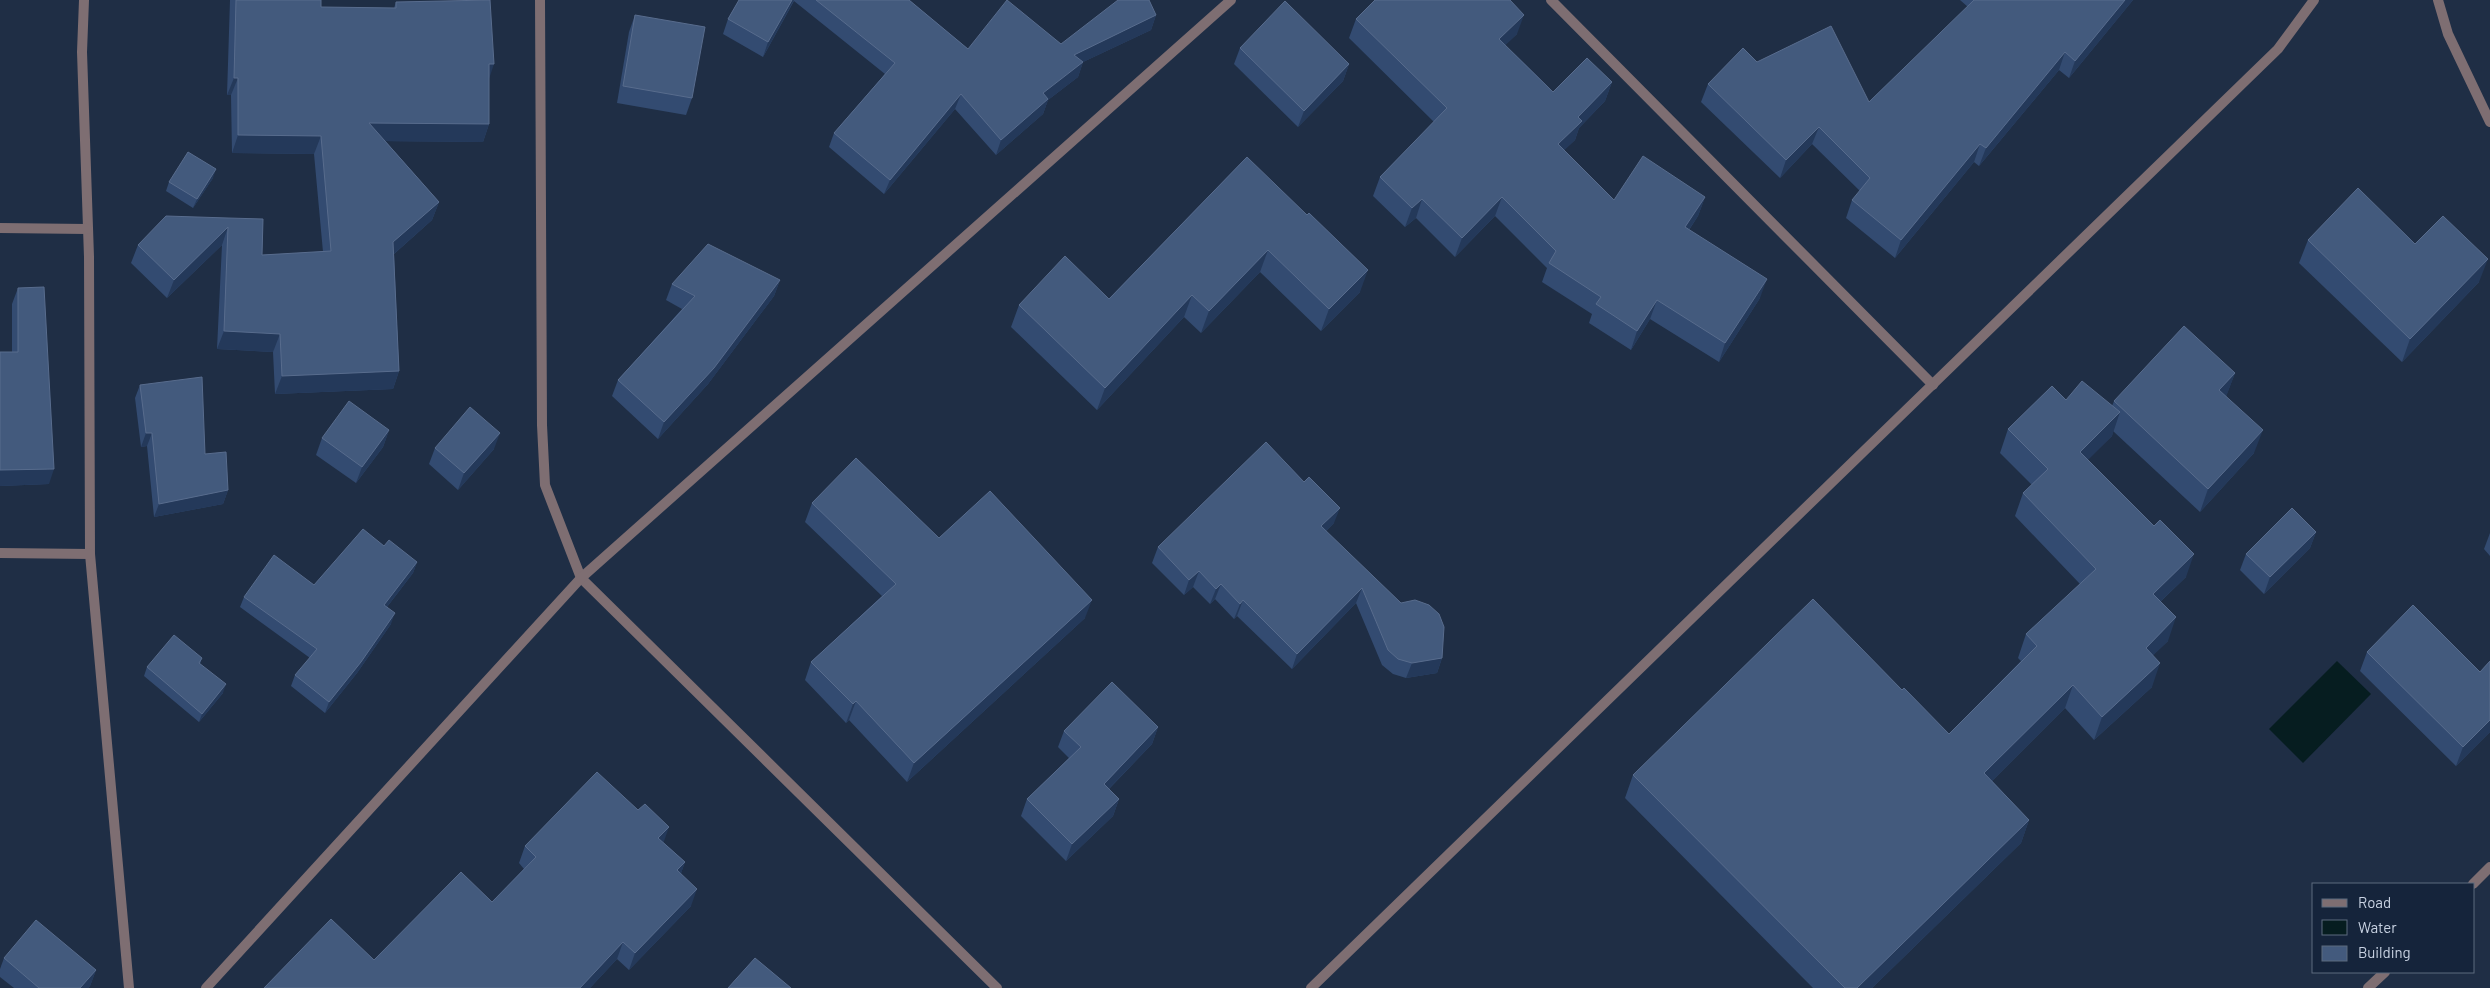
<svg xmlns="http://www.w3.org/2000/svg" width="2490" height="988" font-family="Barlow,sans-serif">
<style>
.water{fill:#061d20}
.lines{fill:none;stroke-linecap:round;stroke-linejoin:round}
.minor{stroke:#7e6e72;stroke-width:10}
.wall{fill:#334b71}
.shaded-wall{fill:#24395a}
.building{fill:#435a7d;stroke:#586c8d}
</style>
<rect width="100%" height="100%" fill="#1f2e45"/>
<path class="water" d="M 2337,661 L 2371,694 L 2303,763 L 2269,729 Z"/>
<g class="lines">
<g class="minor">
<path d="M 84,0 L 82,52 L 89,257 L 90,554 L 129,988"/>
<path d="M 540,0 L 542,425 L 545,485 L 581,578 L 997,988"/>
<path d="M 1551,0 L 1933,385"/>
<path d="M 2438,0 L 2448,34 L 2490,122"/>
<path d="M 0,228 L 87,229"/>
<path d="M 0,553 L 90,554"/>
<path d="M 2473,884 L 2490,867"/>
<path d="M 206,988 L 581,578 L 1231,0"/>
<path d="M 1311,988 L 2278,49 L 2314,0"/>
<path d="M 2368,988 L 2385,972"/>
</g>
</g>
<g class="wall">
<path d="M 230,0 L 321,0 L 321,7 L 394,8 L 396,2 L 489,77 L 489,124 L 483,142 L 385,141 L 439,202 L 432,220 L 394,254 L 399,371 L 393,389 L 275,394 L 273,352 L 217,349 L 222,245 L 167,298 L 131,263 L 138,245 L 263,219 L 262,255 L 323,252 L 314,154 L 232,153 L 231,95 L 227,95 Z"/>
<path d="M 739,0 L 909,0 L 968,49 L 1061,44 L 1156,15 L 1151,30 L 1083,62 L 1078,77 L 1048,100 L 1043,114 L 996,155 L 955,109 L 884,194 L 829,147 L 834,133 L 885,74 L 794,1 L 763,57 L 723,34 L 728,19 Z"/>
<path d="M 1960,0 L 2133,0 L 2069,78 L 2059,70 L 1979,166 L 1974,162 L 1895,258 L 1846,218 L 1852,200 L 1860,191 L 1812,144 L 1780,178 L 1701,102 L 1708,84 L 1757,62 L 1869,102 L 1968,7 Z"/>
<path d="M 635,15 L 692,98 L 686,115 L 617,103 L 629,32 Z"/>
<path d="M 1356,19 L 1517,34 L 1505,45 L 1553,92 L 1612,82 L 1605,101 L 1579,128 L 1575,140 L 1564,150 L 1614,200 L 1705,197 L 1698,216 L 1689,230 L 1760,298 L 1719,362 L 1650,319 L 1631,350 L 1589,323 L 1592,314 L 1542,282 L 1547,268 L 1495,216 L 1455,257 L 1416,218 L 1405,227 L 1373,196 L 1380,177 L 1434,122 L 1349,38 Z"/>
<path d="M 1240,48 L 1349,64 L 1343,81 L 1298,127 L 1234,64 Z"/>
<path d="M 1247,157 L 1360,292 L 1321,331 L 1260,272 L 1201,333 L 1184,317 L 1097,410 L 1011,327 L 1019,305 L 1109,299 Z"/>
<path d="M 213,178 L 193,208 L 166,191 L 169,182 Z"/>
<path d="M 2308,240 L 2415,244 L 2479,282 L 2402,362 L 2299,263 Z"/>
<path d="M 780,280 L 774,296 L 708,384 L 658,439 L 612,396 L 618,380 L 682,309 L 666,300 L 672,284 Z"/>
<path d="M 18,288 L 49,484 L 0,486 L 0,352 L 12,352 L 12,304 Z"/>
<path d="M 2235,373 L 2226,396 L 2254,453 L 2200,512 L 2113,431 L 2112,436 L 2087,460 L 2186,577 L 2160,602 L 2168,641 L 2153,655 L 2152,687 L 2094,740 L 2065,708 L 1992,781 L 2029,820 L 2021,843 L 1872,988 L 1813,988 L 1625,798 L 1633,775 L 1902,690 L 1949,734 L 2021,661 L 2018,658 L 2026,634 L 2080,584 L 2015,516 L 2023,493 L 2032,485 L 2000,453 L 2008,429 L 2066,400 L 2112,406 L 2114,401 Z"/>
<path d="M 140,385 L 205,454 L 228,490 L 223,504 L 154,517 L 147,446 L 141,447 L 135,398 Z"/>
<path d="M 389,430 L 383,447 L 356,483 L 316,455 L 322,438 Z"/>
<path d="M 435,448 L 494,449 L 458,490 L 429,464 Z"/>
<path d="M 812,503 L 939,538 L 1085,618 L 907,782 L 849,720 L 846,723 L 805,680 L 811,662 L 882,596 L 805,522 Z"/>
<path d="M 1334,523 L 1326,531 L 1442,658 L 1437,673 L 1406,678 L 1393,674 L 1382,665 L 1356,603 L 1292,669 L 1237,616 L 1234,619 L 1215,599 L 1210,604 L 1193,587 L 1184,595 L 1152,563 L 1158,547 Z"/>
<path d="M 2316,532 L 2310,548 L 2264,594 L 2240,570 L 2246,554 Z"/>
<path d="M 2490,533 L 2490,556 L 2484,549 Z"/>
<path d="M 384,546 L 417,562 L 413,573 L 387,607 L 391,624 L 357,673 L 325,713 L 291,686 L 295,675 L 310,658 L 240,607 L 244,597 L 314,585 Z"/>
<path d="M 2367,652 L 2480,672 L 2490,661 L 2490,732 L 2456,766 L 2360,671 Z"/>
<path d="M 202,658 L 200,664 L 223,693 L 199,722 L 144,676 L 147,667 Z"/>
<path d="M 1158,727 L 1152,744 L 1109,789 L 1119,799 L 1113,816 L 1066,861 L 1021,816 L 1027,799 L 1069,758 L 1058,747 L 1064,731 Z"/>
<path d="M 663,842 L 685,862 L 681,873 L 691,906 L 629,970 L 617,959 L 590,988 L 264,988 L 374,960 L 492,902 L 524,869 L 519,863 L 525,846 Z"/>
<path d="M 4,958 L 96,970 L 90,986 L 88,988 L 14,988 L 0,977 L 0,969 Z"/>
</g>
<g class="shaded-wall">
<path d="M 792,0 L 794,0 L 763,57 L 768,42 Z"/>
<path d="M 2125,0 L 2133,0 L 2069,78 L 2075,61 Z"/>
<path d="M 1156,15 L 1151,30 L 1083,62 L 1078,77 L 1048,100 L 1043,114 L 996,155 L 1001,140 L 1043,93 L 1074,55 Z"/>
<path d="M 1524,15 L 1517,34 L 1492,58 L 1499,39 Z"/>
<path d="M 2065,52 L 2059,70 L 1979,166 L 1986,148 Z"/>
<path d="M 489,64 L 494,64 L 488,82 Z"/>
<path d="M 1349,64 L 1343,81 L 1298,127 L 1304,111 Z"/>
<path d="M 234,78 L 238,78 L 231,95 L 227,95 Z"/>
<path d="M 1612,82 L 1605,101 L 1579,128 L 1575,140 L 1551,163 L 1558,144 L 1578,117 Z"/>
<path d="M 961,94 L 955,109 L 884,194 L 890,180 Z"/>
<path d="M 369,123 L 489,124 L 483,142 L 363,141 Z"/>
<path d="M 1819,127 L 1812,144 L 1780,178 L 1786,160 Z"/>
<path d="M 238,135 L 321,136 L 314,154 L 232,153 Z"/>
<path d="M 1980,144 L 1974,162 L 1895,258 L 1901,240 Z"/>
<path d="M 216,169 L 213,178 L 193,208 L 197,199 Z"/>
<path d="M 1502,197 L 1495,216 L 1455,257 L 1462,238 Z"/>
<path d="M 1705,197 L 1698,216 L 1678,246 L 1685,227 Z"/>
<path d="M 1422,199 L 1416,218 L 1405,227 L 1412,208 Z"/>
<path d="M 439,202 L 432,220 L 387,260 L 393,242 Z"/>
<path d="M 228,227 L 222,245 L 167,298 L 174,280 Z"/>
<path d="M 1268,250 L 1260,272 L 1201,333 L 1209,311 Z"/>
<path d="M 2488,259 L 2479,282 L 2402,362 L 2410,339 Z"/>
<path d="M 1368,270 L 1360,292 L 1321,331 L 1329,309 Z"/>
<path d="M 1767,279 L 1760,298 L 1719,362 L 1725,343 Z"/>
<path d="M 780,280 L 774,296 L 708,384 L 658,439 L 664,422 Z"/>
<path d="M 1192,295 L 1184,317 L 1097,410 L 1105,388 Z"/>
<path d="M 1657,300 L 1650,319 L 1631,350 L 1637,331 Z"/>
<path d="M 224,331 L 280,334 L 273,352 L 217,349 Z"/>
<path d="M 399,371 L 393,389 L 275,394 L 282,376 Z"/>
<path d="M 2235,373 L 2226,397 L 2219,390 Z"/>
<path d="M 2120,412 L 2112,436 L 2072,476 L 2080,452 Z"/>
<path d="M 389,430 L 383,447 L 356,483 L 362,467 Z"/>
<path d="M 2263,430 L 2254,453 L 2200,512 L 2208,489 Z"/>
<path d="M 146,433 L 152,433 L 147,446 L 141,447 Z"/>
<path d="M 500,433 L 494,449 L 458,490 L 464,473 Z"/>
<path d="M 54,469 L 49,484 L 0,486 L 0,470 Z"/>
<path d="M 228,490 L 223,504 L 154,517 L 159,504 Z"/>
<path d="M 1340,508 L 1334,523 L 1315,541 L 1321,526 Z"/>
<path d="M 2316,532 L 2310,548 L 2264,594 L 2270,577 Z"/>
<path d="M 2194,554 L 2186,577 L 2144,617 L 2153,594 Z"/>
<path d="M 417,562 L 413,573 L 380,616 L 384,605 Z"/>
<path d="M 1199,571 L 1193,587 L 1184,595 L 1189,580 Z"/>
<path d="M 1221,584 L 1215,599 L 1210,604 L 1216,589 Z"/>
<path d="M 1362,588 L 1356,603 L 1292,669 L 1297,654 Z"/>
<path d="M 1092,600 L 1085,618 L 907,782 L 914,763 Z"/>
<path d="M 1243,600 L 1237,616 L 1234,619 L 1240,604 Z"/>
<path d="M 395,613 L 391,624 L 357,673 L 325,713 L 329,702 Z"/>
<path d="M 2176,617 L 2168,641 L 2137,671 L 2146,648 Z"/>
<path d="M 1442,658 L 1437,673 L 1406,678 L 1412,663 Z"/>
<path d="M 2160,663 L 2152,687 L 2094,740 L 2102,717 Z"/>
<path d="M 226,684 L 223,693 L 199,722 L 202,714 Z"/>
<path d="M 2073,685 L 2065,708 L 1976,797 L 1984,773 Z"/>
<path d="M 856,701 L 849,720 L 846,723 L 853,704 Z"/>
<path d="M 2490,720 L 2490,732 L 2456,766 L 2463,747 Z"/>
<path d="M 1158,727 L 1152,744 L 1098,800 L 1104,784 Z"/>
<path d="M 1119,799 L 1113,816 L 1066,861 L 1072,844 Z"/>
<path d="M 2029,820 L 2021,843 L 1872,988 L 1857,988 Z"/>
<path d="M 669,827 L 663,844 L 658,838 Z"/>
<path d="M 685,862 L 679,879 L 677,870 Z"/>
<path d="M 697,889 L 691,906 L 629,970 L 635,953 Z"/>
<path d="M 623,942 L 617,959 L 590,988 L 580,988 Z"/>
<path d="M 96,970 L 90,986 L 88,988 L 80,988 Z"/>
</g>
<g class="building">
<path d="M 236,0 L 321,0 L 321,7 L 396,8 L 396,2 L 490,0 L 494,64 L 489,64 L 489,124 L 369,123 L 439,202 L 393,242 L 399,371 L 282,376 L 280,334 L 224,331 L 228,227 L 174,280 L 138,245 L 166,216 L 228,218 L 263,219 L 262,255 L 331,251 L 321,136 L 238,135 L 238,78 L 234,78 Z"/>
<path d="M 739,0 L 792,0 L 768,42 L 728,19 Z"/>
<path d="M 816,0 L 909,0 L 968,49 L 1007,0 L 1061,44 L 1118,0 L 1149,0 L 1156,15 L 1074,55 L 1083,62 L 1043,93 L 1048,99 L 1001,140 L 961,94 L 890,180 L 834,133 L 895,63 Z"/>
<path d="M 1375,0 L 1510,0 L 1524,15 L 1499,39 L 1553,92 L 1587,58 L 1612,82 L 1578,117 L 1582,121 L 1558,144 L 1614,200 L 1643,156 L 1705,197 L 1685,227 L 1767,279 L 1725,343 L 1657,300 L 1637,331 L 1596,304 L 1601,297 L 1549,263 L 1556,251 L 1502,197 L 1462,238 L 1422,199 L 1412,208 L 1380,177 L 1447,108 L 1356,19 Z"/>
<path d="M 1974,0 L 2125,0 L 2075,61 L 2065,52 L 1986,148 L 1980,144 L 1901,240 L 1852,200 L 1870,178 L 1819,127 L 1786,160 L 1708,84 L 1743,48 L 1757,62 L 1831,26 L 1869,102 Z"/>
<path d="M 1285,1 L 1349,64 L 1304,111 L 1240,48 Z"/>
<path d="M 635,15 L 705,27 L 692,98 L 623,86 Z"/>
<path d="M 188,152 L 216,169 L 197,199 L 169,182 Z"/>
<path d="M 1247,157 L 1307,215 L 1309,213 L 1368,270 L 1329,309 L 1268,250 L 1209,311 L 1192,295 L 1105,388 L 1019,305 L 1065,256 L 1109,299 Z"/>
<path d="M 2358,188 L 2415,244 L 2443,216 L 2488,259 L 2410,339 L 2308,240 Z"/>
<path d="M 708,244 L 780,280 L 714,368 L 664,422 L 618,380 L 695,296 L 672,284 Z"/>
<path d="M 44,287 L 54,469 L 0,470 L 0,352 L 18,352 L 18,288 Z"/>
<path d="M 2184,326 L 2235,373 L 2219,390 L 2263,430 L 2208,489 L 2114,401 Z"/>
<path d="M 202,377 L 205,454 L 226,452 L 228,490 L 159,504 L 152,433 L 146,433 L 140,385 Z"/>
<path d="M 2082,381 L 2120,412 L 2080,452 L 2154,526 L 2160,520 L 2194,554 L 2153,594 L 2176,617 L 2146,648 L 2160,663 L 2102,717 L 2073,685 L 1984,773 L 2029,820 L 1857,988 L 1845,988 L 1633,775 L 1813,599 L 1902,690 L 1904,688 L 1949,734 L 2037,646 L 2026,634 L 2096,569 L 2023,493 L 2048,469 L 2008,429 L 2052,386 L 2066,400 Z"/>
<path d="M 349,401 L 389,430 L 362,467 L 322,438 Z"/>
<path d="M 470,407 L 500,433 L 464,473 L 435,448 Z"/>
<path d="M 1266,442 L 1304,482 L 1309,477 L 1340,508 L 1321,526 L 1401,603 L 1415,600 L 1429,605 L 1439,614 L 1444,627 L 1442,658 L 1412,663 L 1398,659 L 1388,650 L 1362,588 L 1297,654 L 1243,600 L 1240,604 L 1221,584 L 1216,589 L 1199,571 L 1189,580 L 1158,547 Z"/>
<path d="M 856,458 L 939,538 L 990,491 L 1092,600 L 914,763 L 856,701 L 853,704 L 811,662 L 896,584 L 812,503 Z"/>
<path d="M 2292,508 L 2316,532 L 2270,577 L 2246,554 Z"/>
<path d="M 363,529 L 384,546 L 389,540 L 417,562 L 384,605 L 395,613 L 361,662 L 329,702 L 295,675 L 317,649 L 244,597 L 274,555 L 314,585 Z"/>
<path d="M 2413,605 L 2480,672 L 2490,661 L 2490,720 L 2463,747 L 2367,652 Z"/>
<path d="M 174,635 L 202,658 L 199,663 L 226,684 L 202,714 L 147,667 Z"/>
<path d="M 1112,682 L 1158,727 L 1104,784 L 1119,799 L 1072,844 L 1027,799 L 1081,747 L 1064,731 Z"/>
<path d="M 597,772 L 638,810 L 645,804 L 669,827 L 658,838 L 685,862 L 677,870 L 697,889 L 635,953 L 623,942 L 580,988 L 264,988 L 331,919 L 374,960 L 461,872 L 492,902 L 536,857 L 525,846 Z"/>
<path d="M 36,920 L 96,970 L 80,988 L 39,988 L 4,958 Z"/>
<path d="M 755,958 L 791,988 L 728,988 Z"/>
</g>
<rect x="2312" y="883" width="162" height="90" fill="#15243b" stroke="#5d6a7e"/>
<rect x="2322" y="899" width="25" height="8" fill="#7e6e72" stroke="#5d6a7e"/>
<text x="2358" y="908" font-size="15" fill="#c8d2e2">Road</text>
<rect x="2322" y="920" width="25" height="15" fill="#061d20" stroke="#5d6a7e"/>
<text x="2358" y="933" font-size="15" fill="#c8d2e2">Water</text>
<rect x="2322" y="946" width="25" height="15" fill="#435a7d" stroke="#5d6a7e"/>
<text x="2358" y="958" font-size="15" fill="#c8d2e2">Building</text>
</svg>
